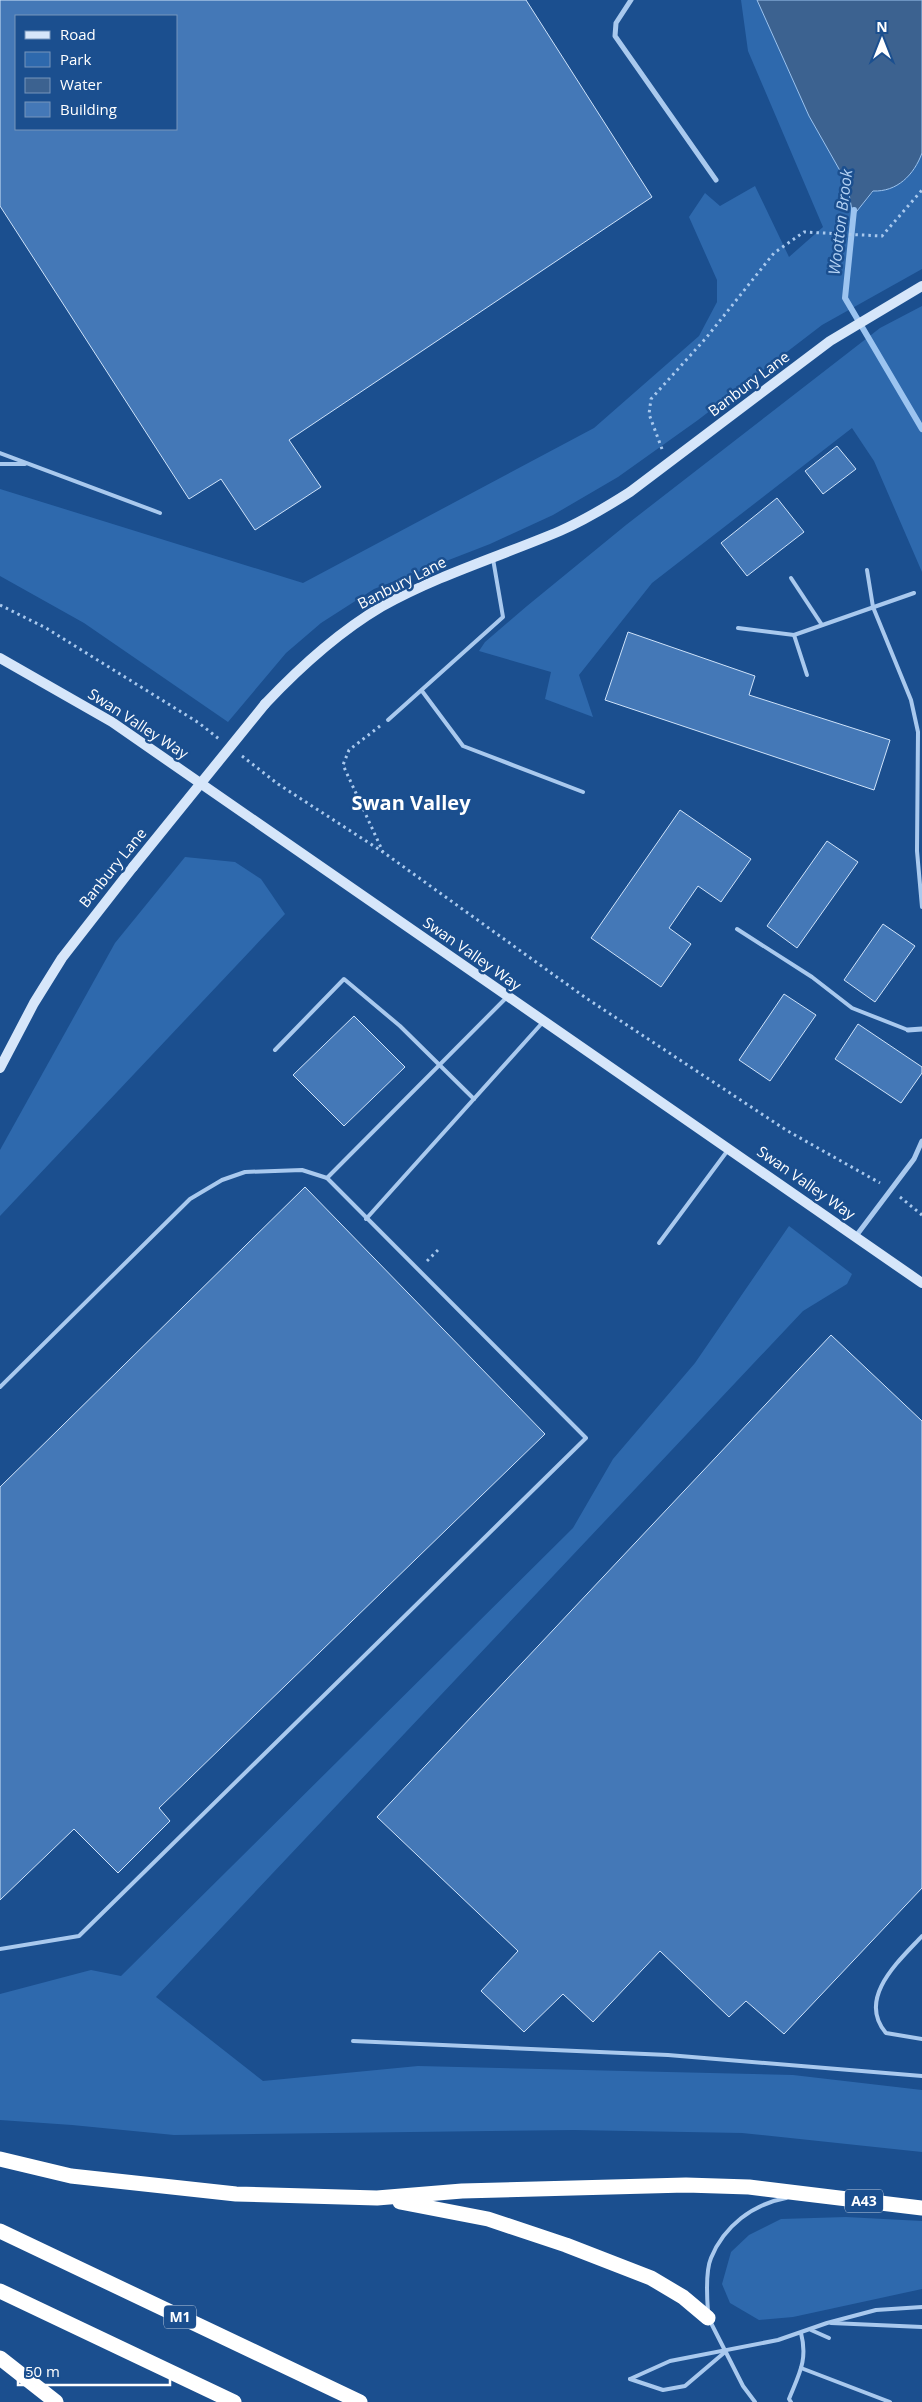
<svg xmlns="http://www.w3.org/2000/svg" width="922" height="2402" font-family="'Open Sans',sans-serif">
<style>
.green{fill:#2e69ad}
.water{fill:#3c6290;stroke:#9cc4f0}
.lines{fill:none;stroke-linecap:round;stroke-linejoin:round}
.stream{stroke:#9cc4f0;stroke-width:6}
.building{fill:#4478b7;stroke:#cfe3fa;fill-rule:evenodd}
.path{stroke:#a9c9ee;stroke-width:3;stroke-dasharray:2.5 4;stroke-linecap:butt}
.lane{stroke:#a9c9ee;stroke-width:4}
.street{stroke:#a9c9ee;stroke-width:5}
.secondary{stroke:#d6e6fa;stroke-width:10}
.highway{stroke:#fff;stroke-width:15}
.secondary-bridge{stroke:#d6e6fa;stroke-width:10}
.labels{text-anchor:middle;stroke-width:5;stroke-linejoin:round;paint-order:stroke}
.shield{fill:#1b4f8f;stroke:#bbcadd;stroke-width:1}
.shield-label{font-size:14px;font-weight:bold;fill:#fff}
.street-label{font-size:15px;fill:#fff;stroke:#1b4f8f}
.water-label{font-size:16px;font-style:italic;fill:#b5d3f5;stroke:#1b4f8f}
.district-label{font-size:20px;font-weight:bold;fill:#fff;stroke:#1b4f8f}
</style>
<rect width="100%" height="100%" fill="#1b4f8f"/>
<g class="green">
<path d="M 741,0 L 757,0 L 809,116 L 847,183 L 853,216 L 874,191 C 897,192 914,174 922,153 L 922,269 L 822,325 L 698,420 L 618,477 L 553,515 L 490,544 L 374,589 L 321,623 L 286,653 L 228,722 L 84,623 L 0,576 L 0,489 L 303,583 L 594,428 L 699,336 L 717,302 L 717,280 L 689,217 L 705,193 L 720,206 L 755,186 L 789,257 L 823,227 L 748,51 Z"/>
<path d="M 922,306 L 922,572 L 874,461 L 852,428 L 652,583 L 579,675 L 593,717 L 545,699 L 551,672 L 479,651 L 485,642 L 527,606 L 626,525 L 880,328 Z"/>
<path d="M 185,857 L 235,862 L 261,879 L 285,914 L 0,1216 L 0,1150 L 115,943 Z"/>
<path d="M 789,1226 L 852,1274 L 847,1284 L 803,1311 L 156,1997 L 263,2081 L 418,2066 L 793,2075 L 922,2090 L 922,2152 L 742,2133 L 574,2130 L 174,2135 L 72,2125 L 0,2120 L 0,1994 L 91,1970 L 121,1976 L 573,1528 L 613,1459 L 695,1363 Z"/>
<path d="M 846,2217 L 922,2221 L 922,2289 L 793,2317 L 759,2320 L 730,2303 L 722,2284 L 731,2252 L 749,2235 L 781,2219 Z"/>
</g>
<path class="water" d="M 757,0 L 922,0 L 922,153 C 914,175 897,192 873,191 L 853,216 L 847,183 L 809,116 Z"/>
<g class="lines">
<path class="stream" d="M 854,210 L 845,298 L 922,429"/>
</g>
<g class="building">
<path d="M 0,0 L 526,0 L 652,197 L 289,440 L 321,487 L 255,530 L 221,479 L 189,499 L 0,206 ZM 16,16 L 176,16 L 176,129 L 16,129 Z"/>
<path d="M 837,446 L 856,469 L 823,494 L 805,471 Z"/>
<path d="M 777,498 L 804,532 L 747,576 L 721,543 Z"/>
<path d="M 628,632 L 755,676 L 749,695 L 890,740 L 874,790 L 605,700 Z"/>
<path d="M 680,810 L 751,859 L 721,902 L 698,886 L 669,928 L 691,944 L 661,987 L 591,938 Z"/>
<path d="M 827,841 L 858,862 L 797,948 L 767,926 Z"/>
<path d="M 883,924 L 915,946 L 875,1002 L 844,980 Z"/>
<path d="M 784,994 L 816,1015 L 770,1081 L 739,1060 Z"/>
<path d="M 354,1016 L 405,1067 L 344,1126 L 293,1075 Z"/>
<path d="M 858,1024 L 922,1067 L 922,1073 L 901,1103 L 835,1059 Z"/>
<path d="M 305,1187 L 545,1434 L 159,1808 L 170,1821 L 118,1873 L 74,1829 L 0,1900 L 0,1487 Z"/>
<path d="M 831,1335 L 922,1421 L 922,1888 L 784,2034 L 746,2001 L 729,2017 L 660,1951 L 593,2022 L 563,1994 L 524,2032 L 481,1991 L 518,1951 L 377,1817 Z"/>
</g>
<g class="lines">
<g class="path">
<path d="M 662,449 L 649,414 L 651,399 L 706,338 L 774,253 L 804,232 L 882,236 L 922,190"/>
<path d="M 0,605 L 46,628 L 199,723 L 219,739"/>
<path d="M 380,726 L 349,750 L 343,765 L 383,852"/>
<path d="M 242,756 L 278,784 L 383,852 L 586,998 L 786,1130 L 880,1183"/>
<path d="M 900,1197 L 922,1215"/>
<path d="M 427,1261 L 440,1248"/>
</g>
<g class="lane">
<path d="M 0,453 L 160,513"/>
<path d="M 0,464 L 25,464"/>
<path d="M 867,570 L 873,607 L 911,700 L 918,732 L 917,851 L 922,907"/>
<path d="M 791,578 L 822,625"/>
<path d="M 738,628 L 794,635 L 914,593"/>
<path d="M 794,635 L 807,675"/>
<path d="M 422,691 L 463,746 L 583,792"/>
<path d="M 388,720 L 503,617 L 493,559"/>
<path d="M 737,929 L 812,977 L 852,1008 L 908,1030"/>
<path d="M 275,1050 L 344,979 L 400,1026 L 474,1099"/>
<path d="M 327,1178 L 507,997"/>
<path d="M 366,1219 L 543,1022"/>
<path d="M 659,1243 L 728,1150"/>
<path d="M 0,1387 L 190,1199 L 222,1180 L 245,1172 L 302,1170 L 327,1178 L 586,1438 L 79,1936 L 0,1949"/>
<path d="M 922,1936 C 900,1960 856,1998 886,2033 L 922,2039"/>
<path d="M 353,2041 L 668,2055 L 922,2076"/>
<path d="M 708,2312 C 707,2298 705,2272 711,2258 C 724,2226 753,2204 786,2198"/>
<path d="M 710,2321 L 743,2386 L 755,2402"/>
<path d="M 831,2323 L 922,2327"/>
<path d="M 811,2330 L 829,2338"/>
<path d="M 801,2368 L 890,2402"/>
<path d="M 630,2379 L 670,2361 L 778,2340 L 827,2323 L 876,2310 L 922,2307"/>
<path d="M 630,2379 L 663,2390 L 685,2386 L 725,2352"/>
<path d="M 791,2402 L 789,2399 C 799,2374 808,2360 801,2333"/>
</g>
<g class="street">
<path d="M 631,0 L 616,23 L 615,36 L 716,180"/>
<path d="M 908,1030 L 922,1029"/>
<path d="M 856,1236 L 914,1159 L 922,1141"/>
</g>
<g class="secondary">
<path d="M 0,658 L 112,722 L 922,1283"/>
<path d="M 265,704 C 300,667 337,633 381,607 C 438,575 501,556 560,531 C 585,520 608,506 630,492 L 830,341 L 922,286"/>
<path d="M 0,1068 L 34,1003 L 62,958 L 133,867"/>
</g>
<g class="highway">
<path d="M 0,2159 L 71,2176 L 236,2194 L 377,2198 L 462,2191 L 686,2185 L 749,2187 L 922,2208"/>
<path d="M 400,2202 L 488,2219 L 566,2245 L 651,2278 L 683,2297 L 708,2318"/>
<path d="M 0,2231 L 360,2402"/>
<path d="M 0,2291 L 234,2402"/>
<path d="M 0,2358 L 56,2402"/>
</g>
<path class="secondary-bridge" d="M 133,867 L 265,704"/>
</g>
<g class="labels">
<g class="shield">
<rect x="845" y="2189.5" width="38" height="23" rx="4"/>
<rect x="164" y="2305.5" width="32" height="23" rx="4"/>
</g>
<g class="shield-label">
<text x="864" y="2206">A43</text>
<text x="180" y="2322">M1</text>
</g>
<g class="street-label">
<text transform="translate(749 384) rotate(-37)" y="5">Banbury Lane</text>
<text transform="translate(402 583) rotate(-27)" y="5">Banbury Lane</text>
<text transform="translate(138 724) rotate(33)" y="5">Swan Valley Way</text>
<text transform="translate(113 868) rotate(-51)" y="5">Banbury Lane</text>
<text transform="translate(472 954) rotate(35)" y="5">Swan Valley Way</text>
<text transform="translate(806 1183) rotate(35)" y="5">Swan Valley Way</text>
</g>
<g class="water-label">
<text transform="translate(840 222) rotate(-83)" y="6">Wootton Brook</text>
</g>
<g class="district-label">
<text x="411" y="810">Swan Valley</text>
</g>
</g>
<rect x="15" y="15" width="162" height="115" fill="#1b4f8f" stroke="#7695bc"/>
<rect x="25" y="31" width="25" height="8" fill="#d6e6fa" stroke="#7695bc"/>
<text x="60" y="40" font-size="15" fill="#ffffff">Road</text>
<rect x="25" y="52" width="25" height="15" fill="#2e69ad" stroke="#7695bc"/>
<text x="60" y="65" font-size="15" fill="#ffffff">Park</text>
<rect x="25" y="78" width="25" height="15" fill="#3c6290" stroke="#7695bc"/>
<text x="60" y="90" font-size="15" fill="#ffffff">Water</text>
<rect x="25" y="102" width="25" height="15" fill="#4478b7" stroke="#7695bc"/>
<text x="60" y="115" font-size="15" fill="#ffffff">Building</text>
<g transform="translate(882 40)" stroke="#1b4f8f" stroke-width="4" paint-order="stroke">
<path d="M0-4L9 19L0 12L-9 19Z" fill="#ffffff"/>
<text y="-8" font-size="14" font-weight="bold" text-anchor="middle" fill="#ffffff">N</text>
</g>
<path d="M18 2377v8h152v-8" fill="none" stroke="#ffffff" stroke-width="2.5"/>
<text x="25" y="2377" font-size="15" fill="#ffffff" stroke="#1b4f8f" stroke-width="4" paint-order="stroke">50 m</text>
</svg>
